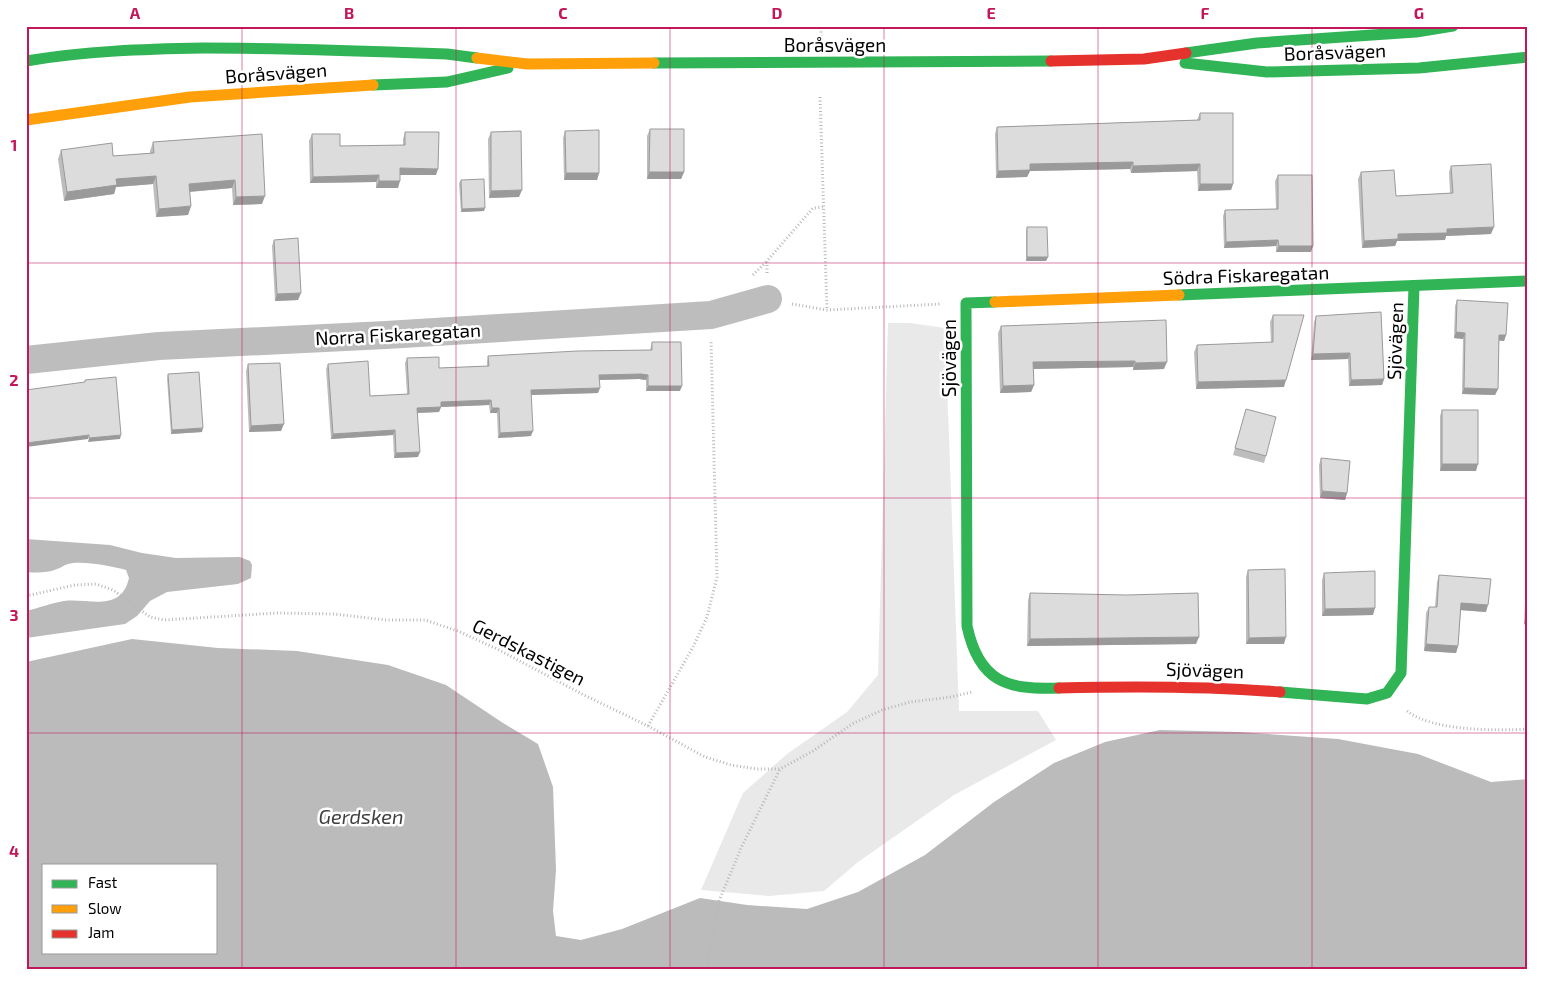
<svg xmlns="http://www.w3.org/2000/svg" width="1554" height="996" font-family="'Exo 2',sans-serif">
<style>
.green{fill:#e9e9e9}
.water{fill:#bbb;fill-rule:evenodd}
.lines{fill:none;stroke-linecap:round;stroke-linejoin:round}
.path{stroke:#b8b8b8;stroke-width:3;stroke-dasharray:1 2.5;stroke-linecap:butt}
.street{stroke:#bdbdbd;stroke-width:28}
.fast{stroke:#30b455;stroke-width:11}
.slow{stroke:#ff9f0a;stroke-width:11}
.jam{stroke:#e5322d;stroke-width:11}
.wall{fill:#bdbdbd}
.shaded-wall{fill:#9a9a9a}
.building{fill:#dcdcdc;stroke:#9a9a9a}
.grid{fill:none;stroke:#c2185b;stroke-width:1;stroke-opacity:0.55}
.labels{text-anchor:middle;stroke-width:5;stroke-linejoin:round;paint-order:stroke}
.street-label{font-size:19px;fill:#000;stroke:#fff}
.water-label{font-size:20px;font-style:italic;fill:#3f3f3f;stroke:#fff}
.neatline{fill:none;stroke:#c2185b;stroke-width:2}
.grid-label{font-size:16px;text-anchor:middle;font-weight:bold;fill:#c2185b}
</style>
<rect width="100%" height="100%" fill="#fff"/>
<path class="green" d="M 888,323 L 910,323 L 945,328 L 959,711 L 1038,711 L 1056,740 L 954,795 L 858,862 L 824,891 L 769,896 L 701,890 L 743,793 L 787,754 L 847,712 L 878,675 Z"/>
<g class="water">
<path d="M 26,539 L 110,545 L 142,553 L 176,558 L 240,557 L 250,561 L 252,565 L 251,578 L 238,584 L 167,592 L 150,601 L 137,616 L 125,624 L 26,638 L 26,611 C 39,608 51,603 64,601 C 89,598 121,613 129,578 L 126,570 C 113,566 80,560 68,564 C 64,565 61,568 57,569 C 48,573 36,573 26,572 Z"/>
<path d="M 132,639 L 218,648 L 297,651 L 388,665 L 446,685 L 503,723 L 538,744 L 553,787 L 556,870 L 553,911 L 556,936 L 581,940 L 622,929 L 700,898 L 747,905 L 807,909 L 858,892 L 925,855 L 994,802 L 1054,763 L 1105,742 L 1160,730 L 1239,732 L 1338,739 L 1418,754 L 1491,782 L 1528,779 L 1528,970 L 26,970 L 26,662 ZM 44,865 L 216,865 L 216,952 L 44,952 Z"/>
</g>
<g class="lines">
<g class="path">
<path d="M 821,36 L 821,26"/>
<path d="M 820,97 L 827,310"/>
<path d="M 767,273 L 767,261 L 813,208 L 824,207"/>
<path d="M 753,275 L 767,261"/>
<path d="M 792,304 L 827,310 L 940,304"/>
<path d="M 26,596 L 75,585 L 96,584 L 113,590 L 150,617 L 164,620 L 277,613 L 334,614 L 386,620 L 425,620 L 458,631 L 497,649 L 584,695 L 648,726 L 705,757 L 731,765 L 757,769 L 780,769 L 813,751 L 852,724 L 882,710 L 910,702 L 951,697 L 972,692"/>
<path d="M 1407,711 C 1432,731 1496,731 1528,729"/>
<path d="M 648,726 L 693,647 L 707,617 L 717,577 L 711,340"/>
<path d="M 706,970 L 719,901 L 742,846 L 780,769"/>
</g>
<path class="street" d="M 26,360 L 159,346 L 386,335 L 711,315 L 768,299"/>
<g class="fast">
<path d="M 1186,53 L 1257,43 L 1416,32 L 1453,26"/>
<path d="M 26,61 C 85,51 144,49 204,48 C 285,48 366,51 447,54 L 477,58"/>
<path d="M 654,63 L 1051,61"/>
<path d="M 1185,63 L 1267,72 L 1419,68 L 1528,57"/>
<path d="M 373,85 L 447,82 L 508,68"/>
<path d="M 1179,295 L 1528,281"/>
<path d="M 995,302 L 966,303 L 967,626 C 979,682 1007,690 1059,688"/>
<path d="M 1280,692 L 1367,699 L 1387,693 L 1401,673 L 1414,286"/>
</g>
<g class="slow">
<path d="M 477,58 L 527,64 L 654,63"/>
<path d="M 26,120 L 190,97 L 373,85"/>
<path d="M 995,302 L 1179,295"/>
</g>
<g class="jam">
<path d="M 1051,61 L 1144,59 L 1186,53"/>
<path d="M 1059,688 C 1133,686 1206,686 1280,692"/>
</g>
</g>
<g class="wall">
<path d="M 1200,113 L 1233,184 L 1231,190 L 1198,191 L 1197,171 L 1131,173 L 1130,169 L 1030,171 L 1027,177 L 996,178 L 995,134 L 997,127 L 1197,120 Z"/>
<path d="M 650,129 L 684,172 L 681,179 L 647,179 L 647,136 Z"/>
<path d="M 565,131 L 599,173 L 597,180 L 564,180 L 563,138 Z"/>
<path d="M 405,132 L 436,175 L 400,175 L 398,188 L 376,188 L 376,182 L 310,183 L 309,141 L 312,134 L 340,146 L 403,145 L 403,139 Z"/>
<path d="M 491,132 L 519,197 L 489,198 L 488,139 Z"/>
<path d="M 262,134 L 262,204 L 233,205 L 232,188 L 190,192 L 191,206 L 188,215 L 156,217 L 153,184 L 116,187 L 114,194 L 64,201 L 58,159 L 61,150 L 113,156 L 150,153 L 150,151 L 153,142 Z"/>
<path d="M 1451,166 L 1491,234 L 1446,236 L 1445,240 L 1397,241 L 1395,246 L 1362,248 L 1358,179 L 1361,172 L 1396,196 L 1450,193 L 1449,172 Z"/>
<path d="M 1278,175 L 1311,252 L 1276,252 L 1276,246 L 1224,248 L 1223,216 L 1225,210 L 1276,209 L 1275,181 Z"/>
<path d="M 461,180 L 484,211 L 461,212 L 459,183 Z"/>
<path d="M 1027,227 L 1048,257 L 1046,261 L 1026,261 L 1026,230 Z"/>
<path d="M 274,240 L 298,300 L 275,301 L 272,246 Z"/>
<path d="M 1457,300 L 1506,335 L 1504,341 L 1499,341 L 1498,389 L 1495,395 L 1462,394 L 1463,339 L 1454,338 L 1455,306 Z"/>
<path d="M 1273,315 L 1284,387 L 1196,389 L 1194,352 L 1197,345 L 1271,343 L 1270,322 Z"/>
<path d="M 1316,316 L 1384,379 L 1382,385 L 1349,386 L 1348,359 L 1311,360 L 1314,322 Z"/>
<path d="M 1001,326 L 1164,369 L 1133,370 L 1133,367 L 1033,369 L 1034,385 L 1031,392 L 1000,393 L 998,333 Z"/>
<path d="M 652,342 L 680,391 L 646,391 L 646,380 L 639,379 L 599,380 L 598,393 L 531,395 L 531,436 L 498,438 L 497,413 L 490,413 L 489,405 L 441,407 L 439,412 L 417,413 L 418,457 L 394,458 L 393,435 L 331,439 L 326,369 L 328,364 L 370,396 L 407,394 L 405,363 L 407,358 L 439,368 L 487,366 L 487,361 L 488,356 L 650,350 Z"/>
<path d="M 248,364 L 281,431 L 249,432 L 246,371 Z"/>
<path d="M 168,374 L 202,432 L 171,434 L 167,378 Z"/>
<path d="M 1246,409 L 1266,456 L 1264,463 L 1233,455 Z"/>
<path d="M 1442,410 L 1476,471 L 1440,471 L 1440,416 Z"/>
<path d="M 1321,458 L 1347,493 L 1345,500 L 1320,498 L 1319,465 Z"/>
<path d="M 1528,543 L 1528,625 L 1524,624 Z"/>
<path d="M 1248,570 L 1284,644 L 1246,644 L 1246,577 Z"/>
<path d="M 1324,573 L 1373,615 L 1322,616 L 1322,580 Z"/>
<path d="M 1439,575 L 1486,612 L 1461,610 L 1458,646 L 1456,653 L 1424,651 L 1426,613 L 1429,607 L 1435,607 L 1437,582 Z"/>
<path d="M 1030,593 L 1196,644 L 1027,646 L 1028,600 Z"/>
</g>
<g class="shaded-wall">
<path d="M 1133,162 L 1130,169 L 1030,171 L 1027,177 L 996,178 L 998,171 L 1030,164 Z"/>
<path d="M 1200,164 L 1197,171 L 1131,173 L 1133,166 Z"/>
<path d="M 400,168 L 438,169 L 436,175 L 398,175 Z"/>
<path d="M 649,172 L 684,172 L 681,179 L 647,179 Z"/>
<path d="M 566,173 L 599,173 L 597,180 L 564,180 Z"/>
<path d="M 379,175 L 376,182 L 310,183 L 313,177 Z"/>
<path d="M 156,176 L 153,184 L 116,187 L 114,194 L 64,201 L 67,192 L 116,179 Z"/>
<path d="M 235,180 L 232,188 L 186,192 L 189,184 Z"/>
<path d="M 379,181 L 400,181 L 398,188 L 376,188 Z"/>
<path d="M 1200,184 L 1233,184 L 1231,190 L 1198,191 Z"/>
<path d="M 522,190 L 519,197 L 489,198 L 491,191 Z"/>
<path d="M 265,196 L 262,204 L 233,205 L 236,197 Z"/>
<path d="M 191,206 L 188,215 L 156,217 L 159,209 Z"/>
<path d="M 485,208 L 484,211 L 461,212 L 462,209 Z"/>
<path d="M 1494,227 L 1491,234 L 1446,236 L 1445,240 L 1397,241 L 1395,246 L 1362,248 L 1364,241 L 1398,234 L 1447,229 Z"/>
<path d="M 1278,240 L 1276,246 L 1224,248 L 1226,242 Z"/>
<path d="M 1279,246 L 1313,246 L 1311,252 L 1276,252 Z"/>
<path d="M 1027,257 L 1048,257 L 1046,261 L 1026,261 Z"/>
<path d="M 301,293 L 298,300 L 275,301 L 277,294 Z"/>
<path d="M 1456,332 L 1465,333 L 1463,339 L 1454,338 Z"/>
<path d="M 1499,335 L 1506,335 L 1504,341 L 1497,340 Z"/>
<path d="M 1350,353 L 1348,359 L 1311,360 L 1313,354 Z"/>
<path d="M 1135,361 L 1133,367 L 1030,369 L 1033,362 Z"/>
<path d="M 1167,362 L 1164,369 L 1133,370 L 1135,363 Z"/>
<path d="M 641,374 L 648,375 L 646,380 L 639,379 L 597,380 L 599,375 Z"/>
<path d="M 1384,379 L 1382,385 L 1349,386 L 1351,380 Z"/>
<path d="M 1286,380 L 1284,387 L 1196,389 L 1198,382 Z"/>
<path d="M 1034,385 L 1031,392 L 1000,393 L 1003,386 Z"/>
<path d="M 648,386 L 682,386 L 680,391 L 646,391 Z"/>
<path d="M 600,388 L 598,393 L 529,395 L 531,390 Z"/>
<path d="M 1464,388 L 1498,389 L 1495,395 L 1462,394 Z"/>
<path d="M 491,400 L 489,405 L 441,407 L 439,412 L 415,413 L 417,408 L 441,402 Z"/>
<path d="M 492,408 L 499,408 L 497,413 L 490,413 Z"/>
<path d="M 284,424 L 281,431 L 249,432 L 251,426 Z"/>
<path d="M 203,428 L 202,432 L 171,434 L 172,430 Z"/>
<path d="M 395,430 L 393,435 L 331,439 L 333,434 Z"/>
<path d="M 533,431 L 531,436 L 498,438 L 500,433 Z"/>
<path d="M 89,435 L 88,439 L 26,447 L 26,443 Z"/>
<path d="M 121,435 L 120,439 L 88,442 L 89,438 Z"/>
<path d="M 420,452 L 418,457 L 394,458 L 396,453 Z"/>
<path d="M 1442,464 L 1478,464 L 1476,471 L 1440,471 Z"/>
<path d="M 1322,491 L 1347,493 L 1345,500 L 1320,498 Z"/>
<path d="M 1461,603 L 1488,605 L 1486,612 L 1459,610 Z"/>
<path d="M 1375,608 L 1373,615 L 1322,616 L 1325,609 Z"/>
<path d="M 1526,617 L 1528,618 L 1528,625 L 1524,624 Z"/>
<path d="M 1199,637 L 1196,644 L 1027,646 L 1030,639 Z"/>
<path d="M 1286,637 L 1284,644 L 1246,644 L 1249,638 Z"/>
<path d="M 1426,644 L 1458,646 L 1456,653 L 1424,651 Z"/>
</g>
<g class="building">
<path d="M 1200,113 L 1233,113 L 1233,184 L 1200,184 L 1200,164 L 1133,166 L 1133,162 L 1030,164 L 1030,170 L 998,171 L 997,127 L 1200,120 Z"/>
<path d="M 650,129 L 684,129 L 684,172 L 649,172 Z"/>
<path d="M 599,130 L 599,173 L 566,173 L 565,131 Z"/>
<path d="M 521,131 L 522,190 L 491,191 L 491,132 Z"/>
<path d="M 405,132 L 439,132 L 438,169 L 400,168 L 400,181 L 379,181 L 379,175 L 313,177 L 312,134 L 340,134 L 340,146 L 405,145 Z"/>
<path d="M 262,134 L 265,196 L 236,197 L 235,180 L 189,184 L 191,206 L 159,209 L 156,176 L 116,179 L 117,185 L 67,192 L 61,150 L 112,143 L 113,156 L 154,153 L 153,142 Z"/>
<path d="M 1491,164 L 1494,227 L 1447,229 L 1447,233 L 1398,234 L 1398,239 L 1364,241 L 1361,172 L 1394,170 L 1396,196 L 1453,193 L 1451,166 Z"/>
<path d="M 1278,175 L 1312,175 L 1313,246 L 1279,246 L 1278,240 L 1226,242 L 1225,210 L 1278,209 Z"/>
<path d="M 484,179 L 485,208 L 462,209 L 461,180 Z"/>
<path d="M 1027,227 L 1047,227 L 1048,257 L 1027,257 Z"/>
<path d="M 298,238 L 301,293 L 277,294 L 274,240 Z"/>
<path d="M 1457,300 L 1508,303 L 1506,335 L 1499,335 L 1498,389 L 1464,388 L 1465,333 L 1456,332 Z"/>
<path d="M 1381,312 L 1384,379 L 1351,380 L 1350,353 L 1313,354 L 1316,316 Z"/>
<path d="M 1273,315 L 1304,315 L 1286,380 L 1198,382 L 1197,345 L 1273,342 Z"/>
<path d="M 1166,320 L 1167,362 L 1135,363 L 1135,361 L 1033,362 L 1034,385 L 1003,386 L 1001,326 Z"/>
<path d="M 652,342 L 681,342 L 682,386 L 648,386 L 648,375 L 641,374 L 599,375 L 600,388 L 531,390 L 533,431 L 500,433 L 499,408 L 492,408 L 491,400 L 441,402 L 441,407 L 417,408 L 420,452 L 396,453 L 395,430 L 333,434 L 328,364 L 368,361 L 370,396 L 409,394 L 407,358 L 439,357 L 439,368 L 489,366 L 488,356 L 577,351 L 652,350 Z"/>
<path d="M 280,363 L 284,424 L 251,426 L 248,364 Z"/>
<path d="M 199,372 L 203,428 L 172,430 L 168,374 Z"/>
<path d="M 116,377 L 121,435 L 89,438 L 89,435 L 26,443 L 26,390 L 85,382 L 85,380 Z"/>
<path d="M 1246,409 L 1276,417 L 1266,456 L 1235,448 Z"/>
<rect x="1442" y="410" width="36" height="54"/>
<path d="M 1321,458 L 1350,461 L 1347,493 L 1322,491 Z"/>
<path d="M 1285,569 L 1286,637 L 1249,638 L 1248,570 Z"/>
<path d="M 1375,571 L 1375,608 L 1325,609 L 1324,573 Z"/>
<path d="M 1439,575 L 1491,579 L 1488,605 L 1461,603 L 1458,646 L 1426,644 L 1429,607 L 1437,607 Z"/>
<path d="M 1528,586 L 1528,618 L 1526,617 Z"/>
<path d="M 1030,593 L 1127,595 L 1198,593 L 1199,637 L 1030,639 Z"/>
</g>
<path class="grid" d="M 242,26 L 242,970M 456,26 L 456,970M 670,26 L 670,970M 884,26 L 884,970M 1098,26 L 1098,970M 1312,26 L 1312,970M 26,263 L 1528,263M 26,498 L 1528,498M 26,733 L 1528,733"/>
<g class="labels">
<g class="street-label">
<text x="835" y="52">Boråsvägen</text>
<text transform="translate(1335 52) rotate(-2)" y="7">Boråsvägen</text>
<text transform="translate(276 73) rotate(-4)" y="7">Boråsvägen</text>
<text transform="translate(1246 275) rotate(-2)" y="7">Södra Fiskaregatan</text>
<text transform="translate(398 334) rotate(-3)" y="7">Norra Fiskaregatan</text>
<text transform="translate(1395 341) rotate(-88)" y="7">Sjövägen</text>
<text transform="translate(949 358) rotate(-90)" y="7">Sjövägen</text>
<text transform="translate(529 652) rotate(27)" y="7">Gerdskastigen</text>
<text transform="translate(1205 670) rotate(2)" y="7">Sjövägen</text>
</g>
<g class="water-label">
<text x="361" y="824">Gerdsken</text>
</g>
</g>
<rect width="1554" height="996" fill="none" stroke="#ffffff" stroke-width="55"/>
<rect x="42" y="864" width="175" height="90" fill="#ffffff" stroke="#999999"/>
<rect x="52" y="880" width="25" height="8" fill="#30b455" stroke="#999999"/>
<text x="88" y="888" font-size="15" fill="#000000">Fast</text>
<rect x="52" y="905" width="25" height="8" fill="#ff9f0a" stroke="#999999"/>
<text x="88" y="914" font-size="15" fill="#000000">Slow</text>
<rect x="52" y="930" width="25" height="8" fill="#e5322d" stroke="#999999"/>
<text x="88" y="938" font-size="15" fill="#000000">Jam</text>
<rect x="28" y="28" width="1498" height="940" class="neatline"/>
<g class="grid-label">
<text x="135" y="19">A</text>
<text x="349" y="19">B</text>
<text x="563" y="19">C</text>
<text x="777" y="19">D</text>
<text x="991" y="19">E</text>
<text x="1205" y="19">F</text>
<text x="1419" y="19">G</text>
<text x="14" y="151">1</text>
<text x="14" y="386">2</text>
<text x="14" y="621">3</text>
<text x="14" y="857">4</text>
</g>
</svg>
